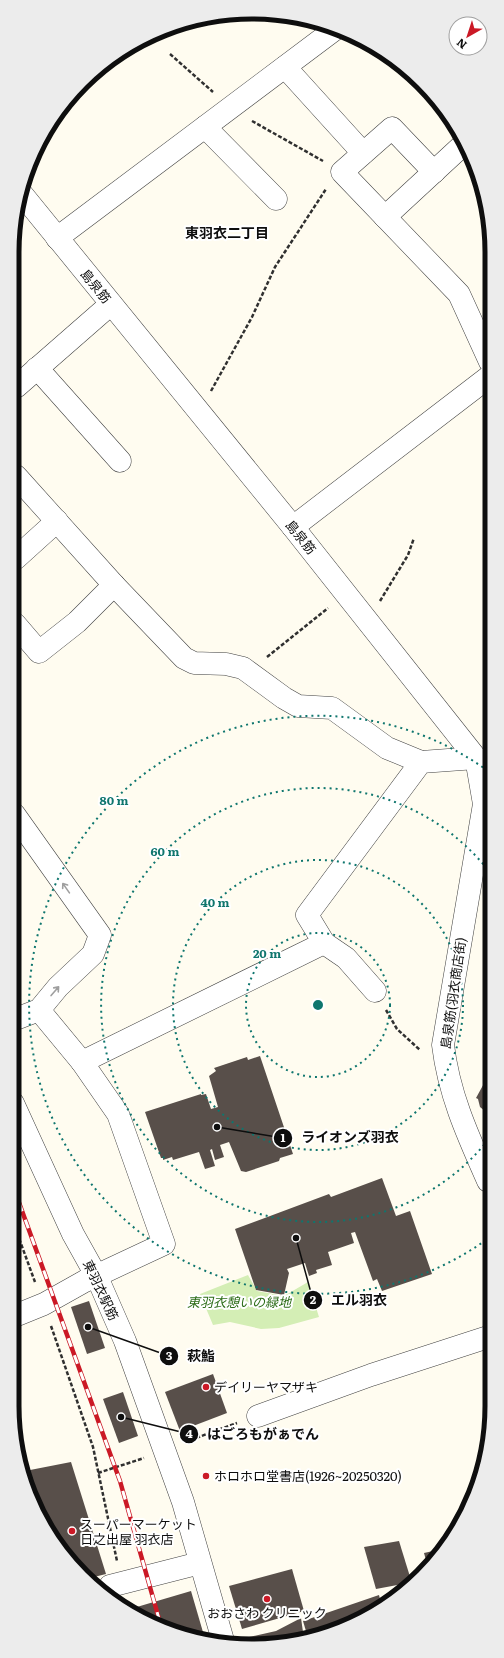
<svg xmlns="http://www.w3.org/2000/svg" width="504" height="1658" font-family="Literata,'Noto Sans JP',serif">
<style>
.green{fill:#d4eeb5}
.building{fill:#584f4a}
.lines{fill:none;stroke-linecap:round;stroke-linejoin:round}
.minor-casing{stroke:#414141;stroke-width:23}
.path{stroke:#303030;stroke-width:2.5;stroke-dasharray:4 2;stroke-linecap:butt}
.minor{stroke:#fff;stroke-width:22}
.rail-casing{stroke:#cb1926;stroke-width:4.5}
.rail{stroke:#fff;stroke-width:3;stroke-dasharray:9;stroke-linecap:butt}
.oneway{stroke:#9f9f9f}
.ring{fill:none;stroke:#0f766e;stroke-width:2;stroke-dasharray:2 4}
.poi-dot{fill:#cb1926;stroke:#fff;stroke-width:1.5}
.labels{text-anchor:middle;stroke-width:4;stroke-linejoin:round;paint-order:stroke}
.street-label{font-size:13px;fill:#0e0e0e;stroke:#fff}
.park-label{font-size:13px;font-style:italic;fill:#2c6c18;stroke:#fff}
.poi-label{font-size:13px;fill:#0e0e0e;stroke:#fff;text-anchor:start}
.neighbourhood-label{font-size:14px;font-weight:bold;fill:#0e0e0e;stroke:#fff}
.rim{fill:none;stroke:#0e0e0e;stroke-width:5}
.centre{fill:#0f766e;stroke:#fff;stroke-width:2}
.ring-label{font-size:12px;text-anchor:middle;font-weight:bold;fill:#0f766e;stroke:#fff;stroke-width:4;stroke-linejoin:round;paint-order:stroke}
.leader{fill:none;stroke:#0e0e0e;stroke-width:1.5}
.callout-dot{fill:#0e0e0e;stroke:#fff;stroke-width:1.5}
.mark-label{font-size:12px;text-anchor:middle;font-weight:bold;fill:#fff}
.callout-label{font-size:14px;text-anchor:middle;font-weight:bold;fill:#0e0e0e;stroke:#fff;stroke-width:4;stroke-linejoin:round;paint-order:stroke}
</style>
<rect width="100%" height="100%" fill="#fffcf0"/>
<path class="green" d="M 248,1275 L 257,1291 L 284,1296 L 308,1282 L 319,1317 L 279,1328 L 261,1329 L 230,1322 L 213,1325 L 200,1294 Z"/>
<g class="building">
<path d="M 260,1056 L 293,1154 L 280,1158 L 279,1161 L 246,1172 L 241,1171 L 229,1142 L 220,1145 L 224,1157 L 215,1160 L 212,1149 L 210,1150 L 215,1166 L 205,1169 L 199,1152 L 173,1160 L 172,1157 L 163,1160 L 163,1158 L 161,1158 L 145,1112 L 201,1094 L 201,1095 L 206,1094 L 211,1109 L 218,1107 L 209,1076 L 216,1071 L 214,1068 L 247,1057 L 248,1060 Z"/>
<path d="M 488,1076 L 488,1124 L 487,1124 L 486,1112 L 480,1107 L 478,1099 L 476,1098 Z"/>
<path d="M 382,1178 L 396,1216 L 410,1211 L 432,1274 L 382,1291 L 377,1279 L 373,1281 L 355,1232 L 351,1233 L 354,1243 L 328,1252 L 332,1265 L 316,1270 L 317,1273 L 309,1276 L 305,1263 L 287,1269 L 289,1273 L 284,1295 L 256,1290 L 235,1229 L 329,1194 L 331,1197 Z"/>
<path d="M 89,1301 L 105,1348 L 87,1354 L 71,1307 Z"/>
<path d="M 213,1374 L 227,1413 L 180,1431 L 165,1392 Z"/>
<path d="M 123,1392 L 138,1436 L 119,1443 L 103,1399 Z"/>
<path d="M 71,1462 L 106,1574 L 90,1578 L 72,1564 L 30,1498 L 25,1471 Z"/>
<path d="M 399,1541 L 411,1580 L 408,1583 L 376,1589 L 364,1547 Z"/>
<path d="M 442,1549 L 427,1564 L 424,1553 Z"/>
<path d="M 292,1569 L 304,1611 L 242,1629 L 229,1586 Z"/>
<path d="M 191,1591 L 205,1639 L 146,1621 L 130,1609 Z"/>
<path d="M 379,1595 L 382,1607 L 314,1638 L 308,1638 L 303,1621 Z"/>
<path d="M 301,1618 L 304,1639 L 241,1643 L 240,1639 L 276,1631 Z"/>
</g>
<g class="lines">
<g class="minor-casing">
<g id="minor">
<path d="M 285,67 L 363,153"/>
<path d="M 205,127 L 276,199"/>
<path d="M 434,172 L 392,128 L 342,172 L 459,294 L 490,362"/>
<path d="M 21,193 L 293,527 L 476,758 L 484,804 L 443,1045 C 449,1095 468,1136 488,1181"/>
<path d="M 385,217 L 465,143"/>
<path d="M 57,238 L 334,30"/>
<path d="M 37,368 L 120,461"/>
<path d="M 16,387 L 111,304"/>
<path d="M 16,476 L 114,585 L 184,658 L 194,663 L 226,664 L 243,668 L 284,698 L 298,706 L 332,708 L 387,748 L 421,762"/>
<path d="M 293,527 L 490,376"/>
<path d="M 15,559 L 57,521"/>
<path d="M 15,624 L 39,652 L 77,622 L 114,585"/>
<path d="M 324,943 L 346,958 L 375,991"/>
<path d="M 39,1010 L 82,1062 L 324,943 L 307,915 L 421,762 L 476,758"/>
<path d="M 13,1020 L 39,1010 L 58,987 L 93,954 L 100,935 L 14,814"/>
<path d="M 13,1103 L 73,1234 L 97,1277 L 125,1341 L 183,1502 L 224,1644"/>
<path d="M 12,1317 L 44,1304 L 85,1281 L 164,1244 L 118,1114 L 82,1062"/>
<path d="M 258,1416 L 371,1375 L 488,1337"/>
<path d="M 110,1586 L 200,1563"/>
</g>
</g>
<g class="path">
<path d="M 170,54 L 213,92"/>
<path d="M 252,121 L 323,161"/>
<path d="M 211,391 L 252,317 L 275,267 L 326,189"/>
<path d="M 380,601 L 408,555 L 414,538"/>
<path d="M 267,657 L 328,608"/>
<path d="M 386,1010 L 397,1029 L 420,1050"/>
<path d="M 13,1222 L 35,1282"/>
<path d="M 51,1326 L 93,1447 L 117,1561"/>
<path d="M 185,1442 L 237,1423"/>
<path d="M 98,1473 L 144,1458"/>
</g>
<use href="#minor" class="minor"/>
<g class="rail-casing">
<path id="rail" d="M 13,1186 L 120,1481 L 161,1626"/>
</g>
<use href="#rail" class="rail"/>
</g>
<defs><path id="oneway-shaft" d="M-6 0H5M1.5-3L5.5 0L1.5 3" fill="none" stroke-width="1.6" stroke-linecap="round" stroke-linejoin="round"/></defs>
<g class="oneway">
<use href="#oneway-shaft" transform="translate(66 888) rotate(-125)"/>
<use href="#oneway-shaft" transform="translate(55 991) rotate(-49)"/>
</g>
<g class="ring">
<circle cx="318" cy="1005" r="72"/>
<circle cx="318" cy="1005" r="145"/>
<path d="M488 1140A217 217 0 1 1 488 870"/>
<path d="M486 1240A289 289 0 1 1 488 771"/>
</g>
<g class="poi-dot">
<circle cx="206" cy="1387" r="4"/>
<circle cx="206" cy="1476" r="4"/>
<circle cx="72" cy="1531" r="4"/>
<circle cx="267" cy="1599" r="4"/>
</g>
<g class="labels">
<g class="street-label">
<text transform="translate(96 286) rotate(51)" y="5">島泉筋</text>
<text transform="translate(301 537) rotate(51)" y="5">島泉筋</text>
<text transform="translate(453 993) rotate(-82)" y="5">島泉筋(羽衣商店街)</text>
<text transform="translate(101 1290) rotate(65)" y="5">東羽衣駅筋</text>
</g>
<g class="park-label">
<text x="239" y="1307">東羽衣憩いの緑地</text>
</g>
<g class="poi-label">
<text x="214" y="1392">デイリーヤマザキ</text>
<text x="214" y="1481">ホロホロ堂書店(1926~20250320)</text>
<text x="80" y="1529">スーパーマーケット<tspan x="80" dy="15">日之出屋 羽衣店</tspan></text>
<text x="267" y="1618" text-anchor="middle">おおさわ クリニック</text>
</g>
<g class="neighbourhood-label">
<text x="227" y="238">東羽衣二丁目</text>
</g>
</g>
<path d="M0 0H504V1658H0ZM252 19H252A233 233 0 0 1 485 252V1406A233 233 0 0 1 252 1639H252A233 233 0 0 1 19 1406V252A233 233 0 0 1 252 19Z" fill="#ececec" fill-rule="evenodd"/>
<path class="rim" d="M252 19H252A233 233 0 0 1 485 252V1406A233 233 0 0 1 252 1639H252A233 233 0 0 1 19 1406V252A233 233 0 0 1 252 19Z"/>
<circle cx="318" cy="1005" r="6" class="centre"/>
<g class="ring-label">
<text x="114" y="805">80 m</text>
<text x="165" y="856">60 m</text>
<text x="215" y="907">40 m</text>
<text x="267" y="958">20 m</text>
</g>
<path class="leader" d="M217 1127L283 1138M296 1238L313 1300M88 1327L169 1356M121 1417L189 1434"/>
<g class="callout-dot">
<circle cx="217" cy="1127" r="4"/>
<circle cx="296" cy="1238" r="4"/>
<circle cx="88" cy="1327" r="4"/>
<circle cx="121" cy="1417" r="4"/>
<circle cx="283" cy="1138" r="10"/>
<circle cx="313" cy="1300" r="10"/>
<circle cx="169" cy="1356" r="10"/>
<circle cx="189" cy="1434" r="10"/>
</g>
<g class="mark-label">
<text x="283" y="1142">1</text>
<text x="313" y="1304">2</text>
<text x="169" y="1360">3</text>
<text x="189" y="1438">4</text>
</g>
<g class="callout-label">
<text x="350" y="1142">ライオンズ羽衣</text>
<text x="359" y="1305">エル羽衣</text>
<text x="201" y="1361">萩鮨</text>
<text x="263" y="1439">はごろもがぁでん</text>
</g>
<g transform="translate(468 36) rotate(219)"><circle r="19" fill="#ffffff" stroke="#9f9f9f"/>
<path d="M0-3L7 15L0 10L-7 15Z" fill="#cb1926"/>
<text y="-6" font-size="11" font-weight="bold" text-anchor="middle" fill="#0e0e0e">N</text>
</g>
</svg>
